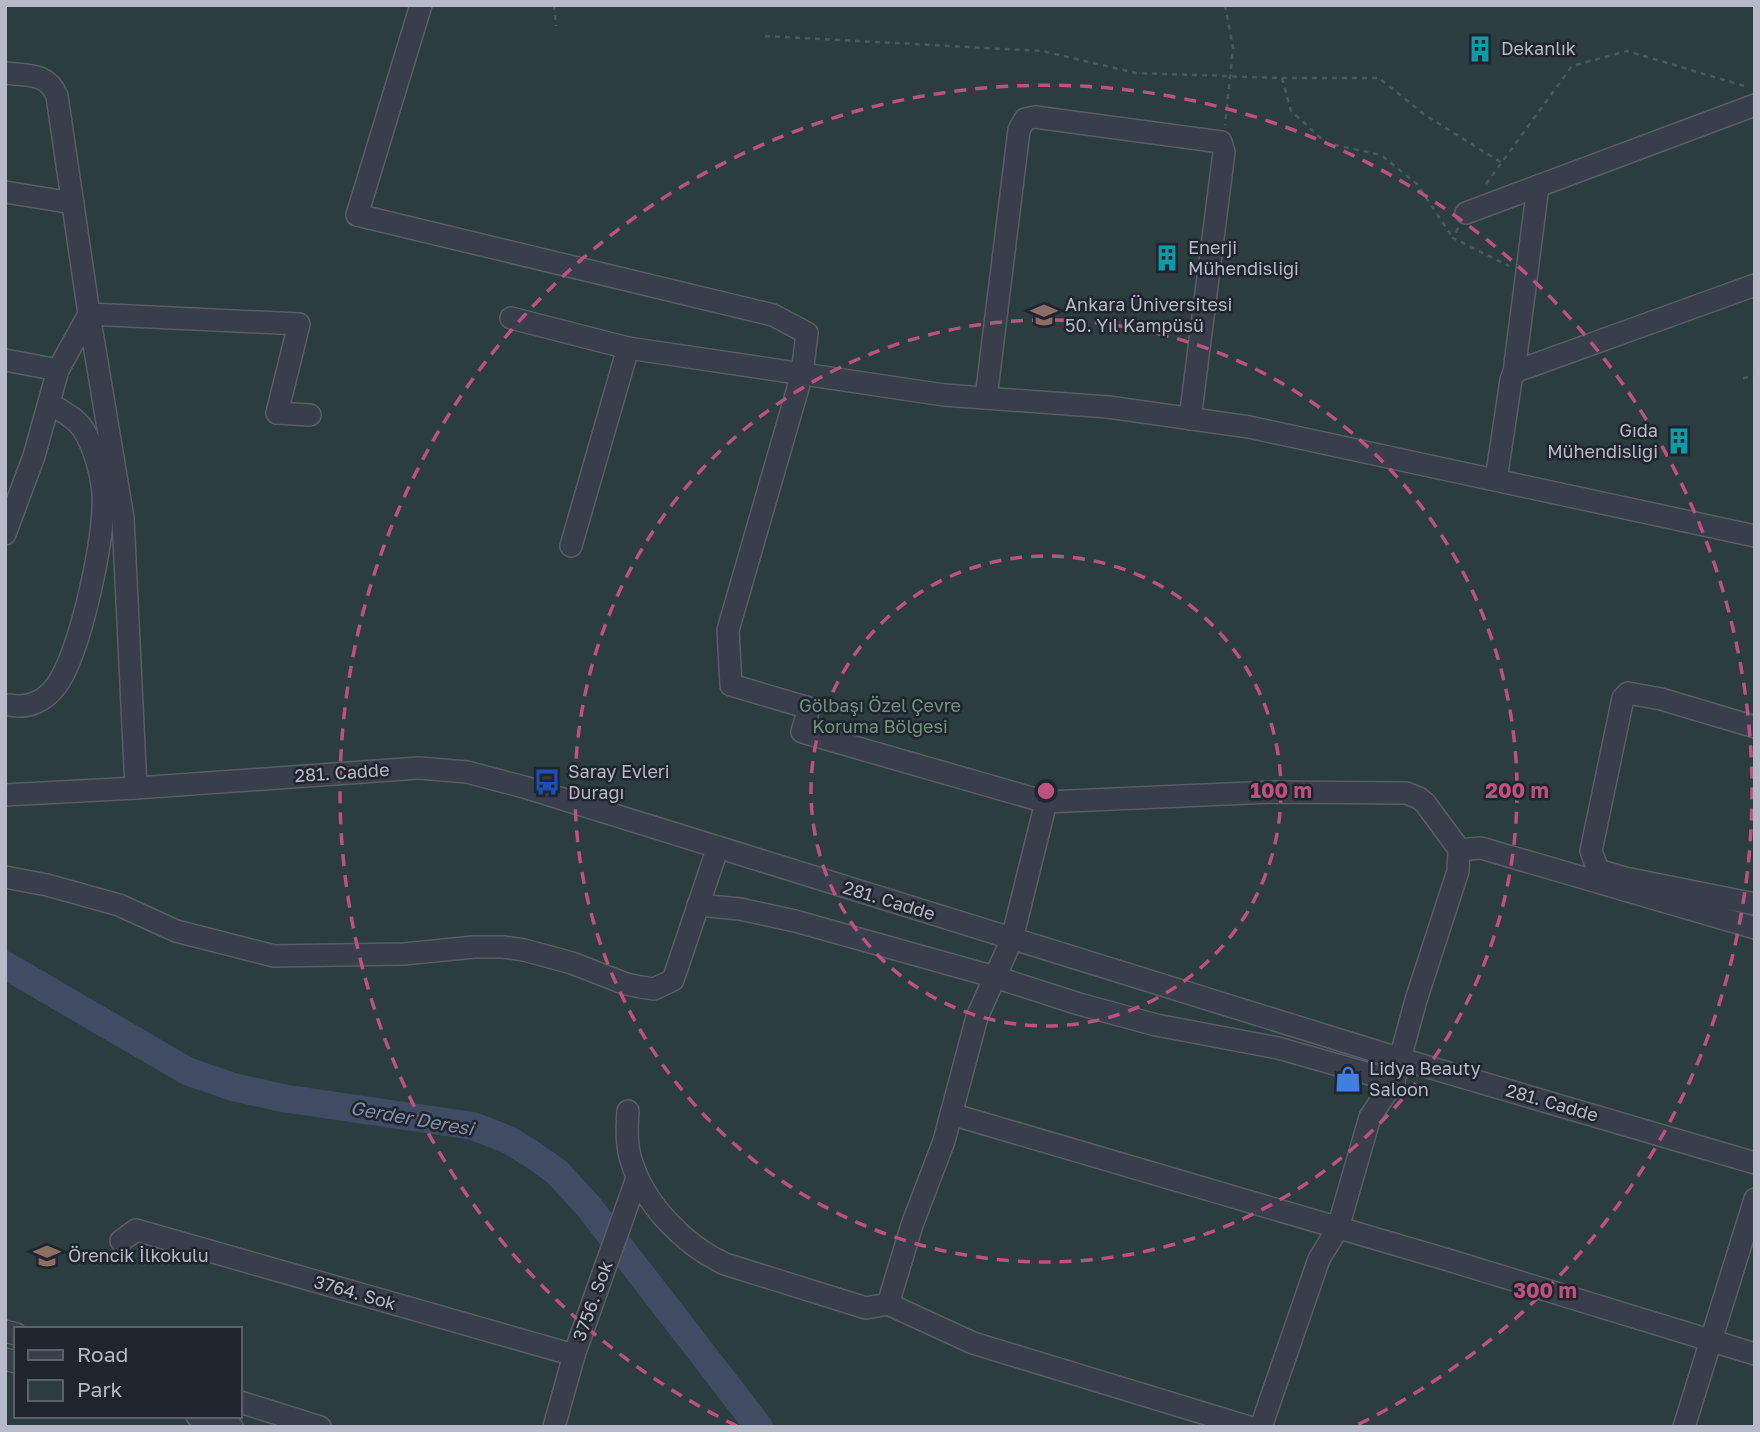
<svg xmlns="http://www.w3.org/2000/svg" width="1760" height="1432" font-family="'Golos Text',sans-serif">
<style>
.green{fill:#2c3d3f;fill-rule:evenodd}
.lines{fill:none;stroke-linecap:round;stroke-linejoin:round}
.river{stroke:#3f4c63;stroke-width:28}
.minor-casing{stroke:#585d68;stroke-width:24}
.path{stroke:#4a585c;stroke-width:2.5;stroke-dasharray:5 5;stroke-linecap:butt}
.minor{stroke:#393f4a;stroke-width:21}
.ring{fill:none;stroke:#bd5180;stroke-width:3.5;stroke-dasharray:12 9}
.labels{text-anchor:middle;stroke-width:5;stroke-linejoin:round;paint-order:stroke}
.poi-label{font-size:18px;fill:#b5bac6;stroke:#1f242f;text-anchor:start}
.park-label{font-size:18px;fill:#6f947a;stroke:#1f242f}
.street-label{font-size:18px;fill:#b5bac6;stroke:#1f242f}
.water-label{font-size:19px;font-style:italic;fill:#808faa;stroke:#1f242f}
.centre{fill:#bd5180;stroke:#1f242f;stroke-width:3.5}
.ring-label{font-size:21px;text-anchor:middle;font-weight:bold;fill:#bd5180;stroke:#1f242f;stroke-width:5;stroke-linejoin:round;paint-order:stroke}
</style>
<rect width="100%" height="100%" fill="#262d3a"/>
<path class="green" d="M 5,5 L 1755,5 L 1755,1427 L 5,1427 ZM 16,1329 L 240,1329 L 240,1416 L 16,1416 Z"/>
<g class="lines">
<path class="river" d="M 5,965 L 187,1071 L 233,1087 L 282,1098 L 473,1126 L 509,1140 L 533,1155 L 557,1172 L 589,1207 L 759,1427"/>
<g class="minor-casing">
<g id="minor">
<path d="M 421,5 L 357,215 L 773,315 L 807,333 L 802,374 L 728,630 L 731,685 L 809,708 L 802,732 L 1046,802 L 1274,792 L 1406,793 L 1419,798 L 1425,803 L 1456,845 L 1459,850 L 1458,871 L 1416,1000 L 1394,1081 L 1370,1117 L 1338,1228 L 1319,1259 L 1261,1427"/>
<path d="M 5,73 C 28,76 47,72 57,96 L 89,314 L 58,370 L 34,456 L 5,534"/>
<path d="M 5,192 L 73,203"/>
<path d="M 1466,213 L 1755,105"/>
<path d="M 511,318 L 628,348 L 944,395 L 1108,407 L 1249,427 L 1755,536"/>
<path d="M 5,360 L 58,370"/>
<path d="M 1514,372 L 1538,186"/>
<path d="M 986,398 L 1019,130 L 1025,119 L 1035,117 L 1221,142 L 1224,152 L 1190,419"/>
<path d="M 1496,480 L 1511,380 L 1514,372 L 1755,285"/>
<path d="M 571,546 L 628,348"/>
<path d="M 10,705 C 28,709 45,701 56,686 C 80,655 106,534 103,495 C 102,474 94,447 83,429 C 75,417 61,411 49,403"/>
<path d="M 1755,727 L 1661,699 L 1628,693 L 1623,698 L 1591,851 L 1598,870 L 1625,878 L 1755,904"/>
<path d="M 136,788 L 123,518 L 89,314 L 299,324 L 277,413 L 310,415"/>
<path d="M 5,795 L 136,788 L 419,768 L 467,772 L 524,787 L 1401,1059 L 1755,1163"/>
<path d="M 1459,850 L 1481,848 L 1755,928"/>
<path d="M 5,877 L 47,885 L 119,905 L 176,931 L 274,956 L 404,954 L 474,947 L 503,947 L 524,950 L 572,963 L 626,984 L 641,987 L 654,989 L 673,980 L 718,847"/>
<path d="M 698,905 L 740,909 L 795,921 L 995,977 L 1079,1004 L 1156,1025 L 1278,1048 L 1394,1081"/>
<path d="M 628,1111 C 627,1127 626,1144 631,1160 C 644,1204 684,1245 725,1264 L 866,1308 L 888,1304 L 973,1343 L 1249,1427"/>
<path d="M 951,1114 L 1445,1259 L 1755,1354"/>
<path d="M 121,1241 L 136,1230 L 574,1355"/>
<path d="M 888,1304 L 912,1225 L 944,1141 L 977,1017 L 1012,939 L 1046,802"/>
<path d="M 5,1331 L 16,1334"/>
<path d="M 5,1359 L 16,1362"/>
<path d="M 240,1402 L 320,1427"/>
<path d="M 197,1416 L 232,1427"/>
<path d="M 554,1427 L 574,1355 L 637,1178"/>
<path d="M 1684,1427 L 1755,1199"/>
</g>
</g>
<g class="path">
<path d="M 554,5 L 556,26"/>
<path d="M 1225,5 L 1233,48 L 1225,125"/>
<path d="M 765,36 L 1042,51 L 1136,73 L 1282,78 L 1379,78 L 1425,115 L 1502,163"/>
<path d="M 1282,78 L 1291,111 L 1326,143 L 1381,155 L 1417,184 L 1453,238"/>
<path d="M 1486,184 L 1572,66 L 1627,51 L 1748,87"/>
<path d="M 1458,228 L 1453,238 L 1509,266"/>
<path d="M 1743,378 L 1755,376"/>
</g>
<use href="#minor" class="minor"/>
</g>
<g class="ring">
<circle cx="1046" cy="791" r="235"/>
<circle cx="1046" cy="791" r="471"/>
<path d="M737 1426A706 706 0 1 1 1355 1426"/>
</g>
<defs>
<g id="building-bare" transform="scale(2.1)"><path d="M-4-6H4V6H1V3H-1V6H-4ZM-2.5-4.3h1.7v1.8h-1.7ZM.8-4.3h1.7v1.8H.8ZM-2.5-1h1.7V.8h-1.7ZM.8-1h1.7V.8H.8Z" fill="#0f9aa8" stroke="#1f242f" stroke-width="2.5" paint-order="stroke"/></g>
<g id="university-bare" transform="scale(2.1)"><path d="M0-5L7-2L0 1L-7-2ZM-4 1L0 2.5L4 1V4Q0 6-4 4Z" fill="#8d6e63" stroke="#1f242f" stroke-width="2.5" paint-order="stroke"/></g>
<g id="bus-bare" transform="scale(2.1)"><path d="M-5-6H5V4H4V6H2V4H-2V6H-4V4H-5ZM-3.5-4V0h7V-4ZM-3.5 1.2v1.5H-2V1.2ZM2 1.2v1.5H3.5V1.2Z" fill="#1a4fb4" stroke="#1f242f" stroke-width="2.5" paint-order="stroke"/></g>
<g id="shop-bare" transform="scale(2.1)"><path d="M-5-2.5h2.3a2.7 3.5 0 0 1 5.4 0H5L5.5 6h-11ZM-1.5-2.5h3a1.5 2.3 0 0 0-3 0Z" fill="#3f7fe0" stroke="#1f242f" stroke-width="2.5" paint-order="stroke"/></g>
<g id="school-bare" transform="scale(2.1)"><path d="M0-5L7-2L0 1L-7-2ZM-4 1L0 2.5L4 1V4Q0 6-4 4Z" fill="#8d6e63" stroke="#1f242f" stroke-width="2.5" paint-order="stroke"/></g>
</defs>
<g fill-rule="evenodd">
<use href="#building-bare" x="1480" y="49"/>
<use href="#building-bare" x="1167" y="258"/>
<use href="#university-bare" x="1044" y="315"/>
<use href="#building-bare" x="1679" y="441"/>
<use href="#bus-bare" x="547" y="782"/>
<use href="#shop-bare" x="1348" y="1079"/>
<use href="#school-bare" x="47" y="1256"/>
</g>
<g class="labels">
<g class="poi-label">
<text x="1501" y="55">Dekanlık</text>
<text x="1188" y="254">Enerji<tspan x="1188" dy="21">Mühendisliği</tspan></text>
<text x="1065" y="311">Ankara Üniversitesi<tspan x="1065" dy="21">50. Yıl Kampüsü</tspan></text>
<text x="1658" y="437" text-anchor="end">Gıda<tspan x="1658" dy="21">Mühendisliği</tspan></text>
<text x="568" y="778">Saray Evleri<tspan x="568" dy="21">Durağı</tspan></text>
<text x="1369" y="1075">Lidya Beauty<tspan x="1369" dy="21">Saloon</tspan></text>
<text x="68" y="1262">Örencik İlkokulu</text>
</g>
<g class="park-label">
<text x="880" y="712">Gölbaşı Özel Çevre<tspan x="880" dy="21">Koruma Bölgesi</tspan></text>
</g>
<g class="street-label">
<text transform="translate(342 773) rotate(-4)" y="6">281. Cadde</text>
<text transform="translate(889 901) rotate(17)" y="6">281. Cadde</text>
<text transform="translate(1552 1103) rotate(16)" y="6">281. Cadde</text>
<text transform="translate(355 1293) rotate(16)" y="6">3764. Sok</text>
<text transform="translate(593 1301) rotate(-70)" y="6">3756. Sok</text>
</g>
<g class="water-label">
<text transform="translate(412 1118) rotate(10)" y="7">Gerder Deresi</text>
</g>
</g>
<circle cx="1046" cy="791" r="10" class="centre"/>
<g class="ring-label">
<text x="1281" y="798">100 m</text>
<text x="1517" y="798">200 m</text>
<text x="1545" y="1298">300 m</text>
</g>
<rect width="1760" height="1432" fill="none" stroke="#b5bac6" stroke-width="14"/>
<rect x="14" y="1327" width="228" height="91" fill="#1f242f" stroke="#5b606b" stroke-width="2"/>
<rect x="28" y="1350" width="35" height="10" fill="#393f4a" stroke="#5b606b" stroke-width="2"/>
<text x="77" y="1362" font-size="21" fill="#b5bac6">Road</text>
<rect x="28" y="1380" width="35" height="21" fill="#2c3d3f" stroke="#5b606b" stroke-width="2"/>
<text x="77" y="1397" font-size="21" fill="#b5bac6">Park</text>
</svg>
